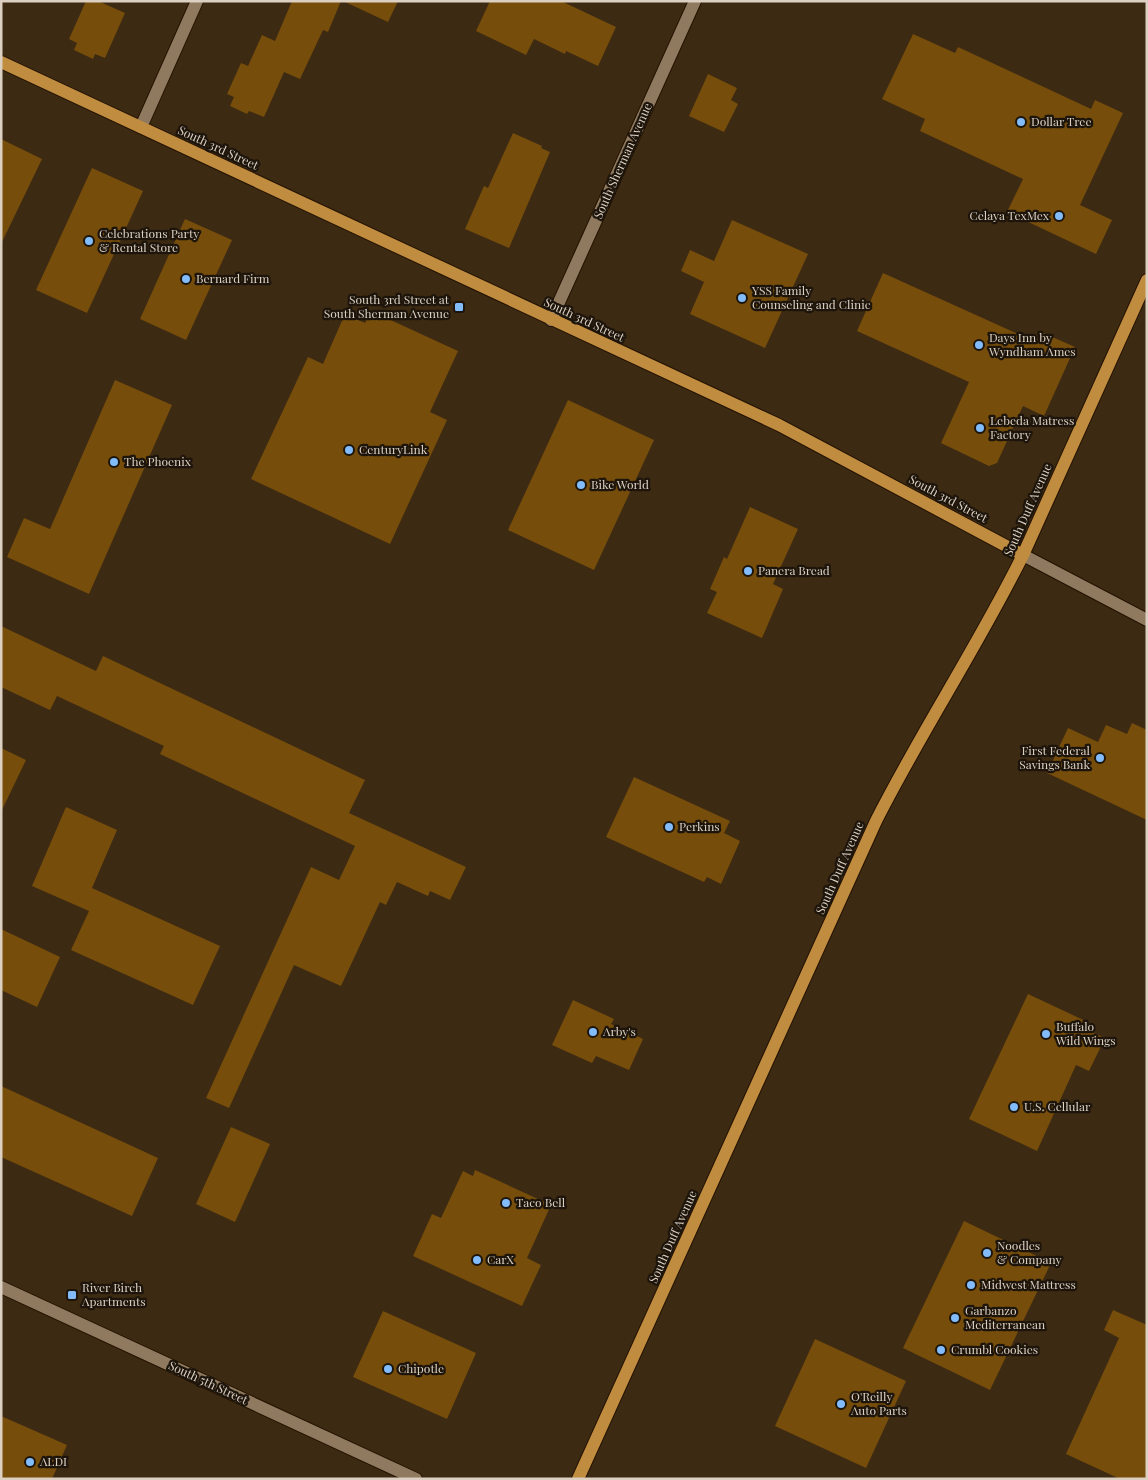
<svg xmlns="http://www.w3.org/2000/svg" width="1148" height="1480" font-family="'Playfair Display',serif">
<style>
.building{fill:#764d0b}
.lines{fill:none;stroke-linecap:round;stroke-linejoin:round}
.minor-casing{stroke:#231200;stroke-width:14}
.major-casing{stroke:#231200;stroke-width:14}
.minor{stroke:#8f795f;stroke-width:12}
.major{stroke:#c08c3f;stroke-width:12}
.poi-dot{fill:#83bcfb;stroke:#1d150b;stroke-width:2}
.labels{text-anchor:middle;stroke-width:4.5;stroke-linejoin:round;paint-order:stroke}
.poi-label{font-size:12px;fill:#dcd0c2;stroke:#1d150b;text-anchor:start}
.street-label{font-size:12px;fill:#dcd0c2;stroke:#1d150b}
</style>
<rect width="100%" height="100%" fill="#3d2a12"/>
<g class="building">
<path d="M 86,1 L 98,1 L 125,13 L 105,58 L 95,54 L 93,59 L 74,50 L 77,43 L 69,39 Z"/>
<path d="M 292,1 L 341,1 L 328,32 L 323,30 L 300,79 L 284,72 L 264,117 L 249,111 L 247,114 L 230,106 L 234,97 L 227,94 L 241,63 L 248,66 L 262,35 L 275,41 Z"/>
<path d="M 343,1 L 398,1 L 388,22 Z"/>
<path d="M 490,1 L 561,1 L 616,27 L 598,66 L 566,51 L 565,54 L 534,39 L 526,55 L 476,31 Z"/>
<path d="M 913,34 L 955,53 L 958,47 L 1091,109 L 1095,100 L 1123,113 L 1080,205 L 1112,220 L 1096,254 L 1007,212 L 1023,179 L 920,131 L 925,119 L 882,99 Z"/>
<path d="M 708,74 L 737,88 L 731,100 L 738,104 L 724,132 L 689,116 Z"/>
<path d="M 513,133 L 542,146 L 541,148 L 550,152 L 509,248 L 465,229 L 484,186 L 488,188 Z"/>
<path d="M 1,139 L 42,159 L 1,244 Z"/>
<path d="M 92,168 L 143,191 L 87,313 L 36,290 Z"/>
<path d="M 185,219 L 232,240 L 186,340 L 140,319 Z"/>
<path d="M 732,220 L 808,254 L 765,348 L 690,314 L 704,282 L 681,271 L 690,250 L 714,261 Z"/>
<path d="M 883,273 L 1036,342 L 1041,332 L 1075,347 L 1044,416 L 1023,406 L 997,463 L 989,466 L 941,443 L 969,382 L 857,331 Z"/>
<path d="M 371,311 L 458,351 L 430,412 L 447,420 L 390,544 L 251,479 L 308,357 L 323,364 L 345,314 L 365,323 Z"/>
<path d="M 115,380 L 172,405 L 89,594 L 7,557 L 24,518 L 50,529 Z"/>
<path d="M 568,400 L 654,440 L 594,570 L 508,530 Z"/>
<path d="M 750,507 L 798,529 L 773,584 L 783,589 L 762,638 L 707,613 L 717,592 L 710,589 L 724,557 L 727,559 Z"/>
<path d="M 1,626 L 96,671 L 103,656 L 365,780 L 349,813 L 466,867 L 450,900 L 430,891 L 428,896 L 397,882 L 386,905 L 380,902 L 341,986 L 294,965 L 229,1108 L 206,1098 L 311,867 L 339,880 L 355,846 L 160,754 L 164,746 L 57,696 L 50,710 L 1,687 Z"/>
<path d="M 1132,723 L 1147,730 L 1147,820 L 1047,773 L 1068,728 L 1098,742 L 1106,725 L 1127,734 Z"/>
<path d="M 1,748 L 26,760 L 1,812 Z"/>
<path d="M 634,777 L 730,821 L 724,833 L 740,841 L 721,884 L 707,877 L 704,882 L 606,837 Z"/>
<path d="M 66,807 L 117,830 L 92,888 L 220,946 L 193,1005 L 71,950 L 89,911 L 32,886 Z"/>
<path d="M 1,929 L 60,957 L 37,1007 L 1,990 Z"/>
<path d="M 1028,994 L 1094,1025 L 1091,1032 L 1105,1038 L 1089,1071 L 1076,1065 L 1037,1151 L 969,1119 Z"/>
<path d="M 573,1000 L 614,1019 L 611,1024 L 643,1039 L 629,1070 L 596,1056 L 592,1063 L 552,1045 Z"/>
<path d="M 1,1086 L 158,1158 L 132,1216 L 1,1157 Z"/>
<path d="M 231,1127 L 270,1144 L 235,1222 L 196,1204 Z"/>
<path d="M 475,1170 L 551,1205 L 527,1258 L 541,1265 L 522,1306 L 413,1256 L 432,1214 L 441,1218 L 463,1171 L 473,1176 Z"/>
<path d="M 964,1221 L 1051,1263 L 990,1390 L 903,1348 Z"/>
<path d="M 1113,1310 L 1147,1325 L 1147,1479 L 1120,1479 L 1066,1454 L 1119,1338 L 1104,1330 Z"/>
<path d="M 383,1311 L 476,1353 L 447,1419 L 353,1377 Z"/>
<path d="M 815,1339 L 906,1381 L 866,1468 L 775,1426 Z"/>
<path d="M 1,1416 L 67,1445 L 52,1479 L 1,1479 Z"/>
</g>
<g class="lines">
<g class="minor-casing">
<g id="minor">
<path d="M 141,127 L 197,1"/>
<path d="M 551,320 L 695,1"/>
<path d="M 1023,555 L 1147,620"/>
<path d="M 1,1287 L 416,1479"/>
</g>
</g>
<g class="major-casing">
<g id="major">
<path d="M 1,62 L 779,425 L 1023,555"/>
<path d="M 578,1479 L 876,821 C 922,730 978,646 1023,555 L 1147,280"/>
</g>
</g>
<use href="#minor" class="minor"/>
<use href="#major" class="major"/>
</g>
<g class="poi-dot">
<circle cx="1021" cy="122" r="5"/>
<circle cx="1059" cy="216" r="5"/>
<circle cx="89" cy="241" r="5"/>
<circle cx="186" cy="279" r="5"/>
<circle cx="742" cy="298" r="5"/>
<rect x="454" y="302" width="10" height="10" rx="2.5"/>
<circle cx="979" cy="345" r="5"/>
<circle cx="980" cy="428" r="5"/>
<circle cx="349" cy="450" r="5"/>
<circle cx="114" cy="462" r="5"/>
<circle cx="581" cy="485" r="5"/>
<circle cx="748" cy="571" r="5"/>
<circle cx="1100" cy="758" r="5"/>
<circle cx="669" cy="827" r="5"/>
<circle cx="593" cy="1032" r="5"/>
<circle cx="1046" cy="1034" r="5"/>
<circle cx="1014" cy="1107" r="5"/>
<circle cx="506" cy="1203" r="5"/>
<circle cx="987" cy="1253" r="5"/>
<circle cx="477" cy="1260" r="5"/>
<circle cx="971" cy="1285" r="5"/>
<rect x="67" y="1290" width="10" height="10" rx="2.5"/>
<circle cx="955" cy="1318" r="5"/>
<circle cx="941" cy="1350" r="5"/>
<circle cx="388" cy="1369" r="5"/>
<circle cx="841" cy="1404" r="5"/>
<circle cx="30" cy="1462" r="5"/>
</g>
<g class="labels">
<g class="poi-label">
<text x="1031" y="126">Dollar Tree</text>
<text x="1049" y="220" text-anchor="end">Celaya TexMex</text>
<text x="99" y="238">Celebrations Party<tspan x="99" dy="14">&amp; Rental Store</tspan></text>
<text x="196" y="283">Bernard Firm</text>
<text x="752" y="295">YSS Family<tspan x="752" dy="14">Counseling and Clinic</tspan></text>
<text x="449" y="304" text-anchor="end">South 3rd Street at<tspan x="449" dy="14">South Sherman Avenue</tspan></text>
<text x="989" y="342">Days Inn by<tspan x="989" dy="14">Wyndham Ames</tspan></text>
<text x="990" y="425">Lebeda Matress<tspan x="990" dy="14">Factory</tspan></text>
<text x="359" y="454">CenturyLink</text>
<text x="124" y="466">The Phoenix</text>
<text x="591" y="489">Bike World</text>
<text x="758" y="575">Panera Bread</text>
<text x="1090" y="755" text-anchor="end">First Federal<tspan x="1090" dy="14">Savings Bank</tspan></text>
<text x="679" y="831">Perkins</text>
<text x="1056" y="1031">Buffalo<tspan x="1056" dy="14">Wild Wings</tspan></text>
<text x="603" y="1036">Arby's</text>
<text x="1024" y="1111">U.S. Cellular</text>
<text x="516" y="1207">Taco Bell</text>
<text x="997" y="1250">Noodles<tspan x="997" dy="14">&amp; Company</tspan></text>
<text x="487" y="1264">CarX</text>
<text x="981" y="1289">Midwest Mattress</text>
<text x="82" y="1292">River Birch<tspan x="82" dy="14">Apartments</tspan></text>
<text x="965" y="1315">Garbanzo<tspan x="965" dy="14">Mediterranean</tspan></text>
<text x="951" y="1354">Crumbl Cookies</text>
<text x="398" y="1373">Chipotle</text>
<text x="851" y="1401">O'Reilly<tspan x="851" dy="14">Auto Parts</tspan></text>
<text x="40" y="1466">ALDI</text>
</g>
<g class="street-label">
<text transform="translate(218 148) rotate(25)" y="4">South 3rd Street</text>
<text transform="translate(623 161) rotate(-66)" y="4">South Sherman Avenue</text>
<text transform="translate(584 320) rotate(25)" y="4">South 3rd Street</text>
<text transform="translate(948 499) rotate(28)" y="4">South 3rd Street</text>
<text transform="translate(1028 510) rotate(-66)" y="4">South Duff Avenue</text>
<text transform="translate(840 868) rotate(-66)" y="4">South Duff Avenue</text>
<text transform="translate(673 1237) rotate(-66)" y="4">South Duff Avenue</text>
<text transform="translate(208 1383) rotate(25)" y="4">South 5th Street</text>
</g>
</g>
<rect width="1148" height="1480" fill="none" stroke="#dcd0c2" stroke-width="5"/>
</svg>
